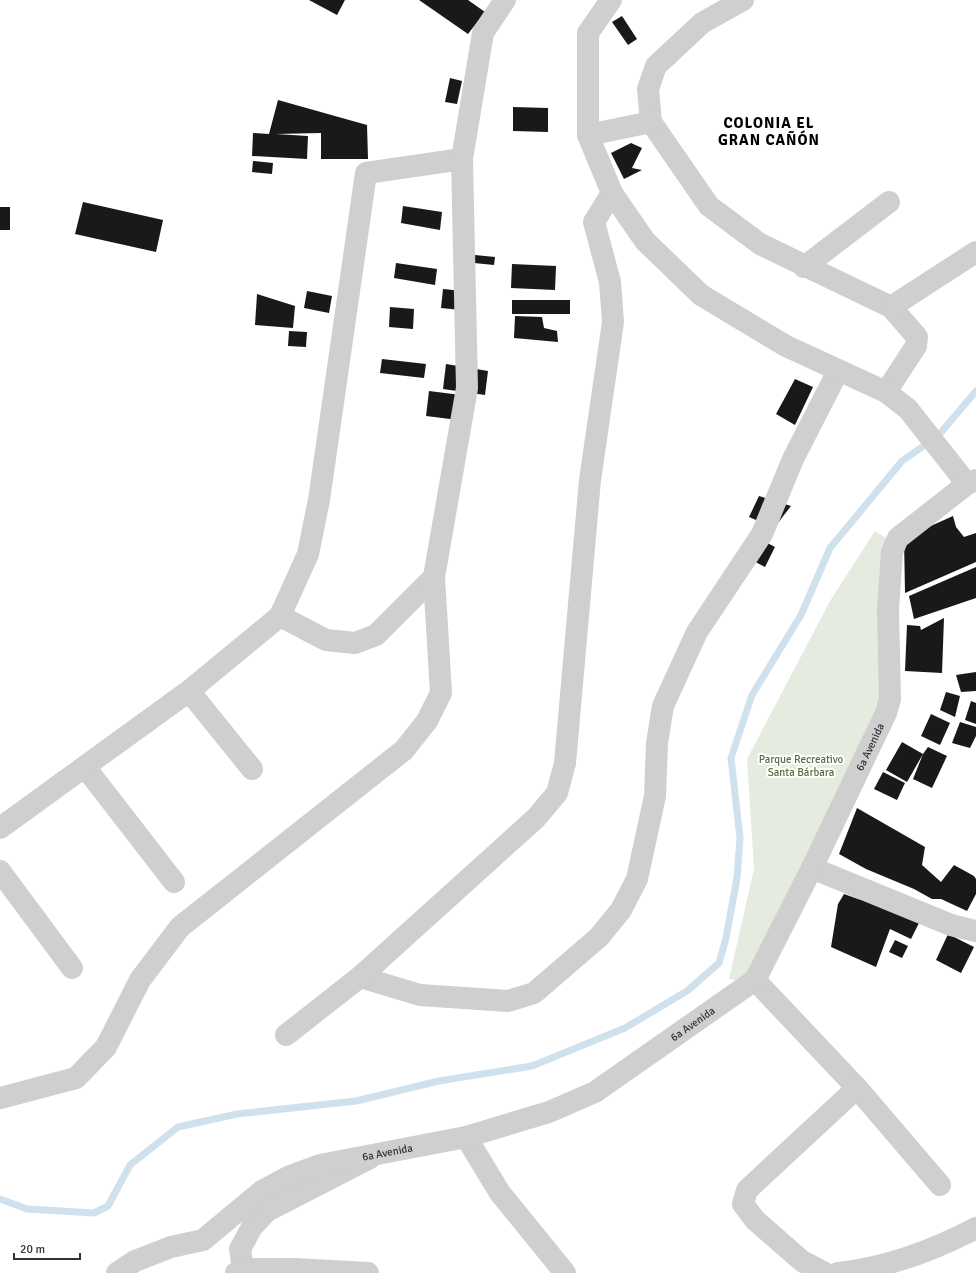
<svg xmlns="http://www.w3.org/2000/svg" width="976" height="1273" font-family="Signika,sans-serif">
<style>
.green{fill:#e5ebde}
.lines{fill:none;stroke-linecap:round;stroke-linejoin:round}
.stream{stroke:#cee1ed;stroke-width:7}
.building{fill:#191919}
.minor{stroke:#cfcfcf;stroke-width:22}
.tertiary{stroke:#cfcfcf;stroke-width:22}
.labels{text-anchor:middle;stroke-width:4;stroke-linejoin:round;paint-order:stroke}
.street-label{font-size:11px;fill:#323232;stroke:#fff}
.park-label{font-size:11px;fill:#556e3f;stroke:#fff}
.district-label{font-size:15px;font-weight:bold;letter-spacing:1px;fill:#000;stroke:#fff}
</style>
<rect width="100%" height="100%" fill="#fff"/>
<path class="green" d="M 875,531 L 889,540 L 882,714 L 742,981 L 729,979 L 754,869 L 747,759 L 830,601 Z"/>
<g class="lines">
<path class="stream" d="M 0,1199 L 27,1209 L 94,1213 L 108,1206 L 130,1165 L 178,1127 L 237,1114 L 356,1101 L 439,1081 L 532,1066 L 625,1028 L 687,991 L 719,963 L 726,938 L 737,878 L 740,838 L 731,758 L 752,695 L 801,615 L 830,548 L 902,461 L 938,436 L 976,391"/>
</g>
<g class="building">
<path d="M 309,0 L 345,0 L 337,15 Z"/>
<path d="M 419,0 L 468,0 L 485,12 L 468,34 Z"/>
<path d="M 622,16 L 637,39 L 628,45 L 612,22 Z"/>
<path d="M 450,78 L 462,81 L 457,104 L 445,102 Z"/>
<path d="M 278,100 L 367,125 L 368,159 L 321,159 L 321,133 L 276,134 L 308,136 L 307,159 L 252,156 L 253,133 L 269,134 Z"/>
<path d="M 513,107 L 548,108 L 548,132 L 513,131 Z"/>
<path d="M 631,143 L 642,148 L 632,168 L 642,170 L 624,179 L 611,153 Z"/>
<path d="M 253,161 L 273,163 L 272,174 L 252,172 Z"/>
<path d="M 83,202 L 163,220 L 156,252 L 75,234 Z"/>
<path d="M 403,206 L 442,212 L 440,230 L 401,223 Z"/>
<rect x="0" y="207" width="10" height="23"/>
<path d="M 475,255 L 495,257 L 494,265 L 474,263 Z"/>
<path d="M 396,263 L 437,269 L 435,285 L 394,278 Z"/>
<path d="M 512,264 L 556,266 L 555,290 L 511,288 Z"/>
<path d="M 443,289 L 463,291 L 461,310 L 441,308 Z"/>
<path d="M 307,291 L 332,296 L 329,313 L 304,308 Z"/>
<path d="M 257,294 L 295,306 L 293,328 L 255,325 Z"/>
<rect x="512" y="300" width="58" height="14"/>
<path d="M 390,307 L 414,309 L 413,329 L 389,327 Z"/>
<path d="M 515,316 L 542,317 L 544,328 L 557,331 L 558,342 L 514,338 Z"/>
<path d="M 289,331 L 307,332 L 306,347 L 288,346 Z"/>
<path d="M 382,359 L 426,364 L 424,378 L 380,373 Z"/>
<path d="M 446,364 L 488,371 L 485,395 L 443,389 Z"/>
<path d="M 795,379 L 813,387 L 795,425 L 776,414 Z"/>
<path d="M 429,391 L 461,395 L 458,420 L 426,416 Z"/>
<path d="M 759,496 L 791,506 L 774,528 L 749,517 Z"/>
<path d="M 953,516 L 956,527 L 964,537 L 976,533 L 976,562 L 905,593 L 904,538 Z"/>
<path d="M 756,537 L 775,547 L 765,567 L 746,557 Z"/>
<path d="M 976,567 L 976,598 L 914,619 L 909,596 Z"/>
<path d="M 944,618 L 942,673 L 905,671 L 907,625 L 920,626 L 921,630 Z"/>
<path d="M 976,672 L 976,691 L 961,692 L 956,675 Z"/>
<path d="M 946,692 L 960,696 L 955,717 L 940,710 Z"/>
<path d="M 971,701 L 976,703 L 976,724 L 965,720 Z"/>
<path d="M 931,714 L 950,723 L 940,745 L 921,736 Z"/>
<path d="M 960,722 L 976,727 L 976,736 L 970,748 L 952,743 Z"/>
<path d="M 902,742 L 923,754 L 928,747 L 947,756 L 932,788 L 913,779 L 923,754 L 907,782 L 886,770 Z"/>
<path d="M 883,772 L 905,783 L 897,800 L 874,789 Z"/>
<path d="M 857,808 L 925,847 L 922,865 L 941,882 L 954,865 L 974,876 L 976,879 L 976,894 L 967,911 L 941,899 L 932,899 L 914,889 L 866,869 L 839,854 Z"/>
<path d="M 844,894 L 858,899 L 889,906 L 920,921 L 911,939 L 890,929 L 876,967 L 831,947 L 838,904 Z"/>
<path d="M 948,934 L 974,947 L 961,973 L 936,960 Z"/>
<path d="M 895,940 L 908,946 L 902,958 L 889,952 Z"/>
</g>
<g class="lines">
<g class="minor">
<path d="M 743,0 L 702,23 L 656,66 L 648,89 L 651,122 L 709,206 L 760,244 L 891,307 L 917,337 L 916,346 L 886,392"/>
<path d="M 588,135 L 651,122"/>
<path d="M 804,267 L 889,202"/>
<path d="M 891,307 L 976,252"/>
<path d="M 280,616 L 326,640 L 355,643 L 376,635 L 434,577"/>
<path d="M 189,691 L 252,769"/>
<path d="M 85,767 L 174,882"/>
<path d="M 0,828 L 189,691 L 280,616 L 308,554 L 319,500 L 366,173 L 462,159"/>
<path d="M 812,868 L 951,925 L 976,931"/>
<path d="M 0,871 L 72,968"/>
<path d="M 360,977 L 420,995 L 508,1001 L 534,993 L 599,937 L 621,910 L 637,879 L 655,796 L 657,743 L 663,706 L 697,632 L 762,534 L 793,459 L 838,371"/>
<path d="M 755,980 L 857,1088 L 940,1185"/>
<path d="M 286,1035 L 360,977 L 536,818 L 557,793 L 565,763 L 590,480 L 613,322 L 610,282 L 594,222 L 612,193"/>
<path d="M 0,1098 L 76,1078 L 106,1047 L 140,980 L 180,927 L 404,750 L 427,721 L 441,693 L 434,577 L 467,388 L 462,159 L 483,33 L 505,0"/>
<path d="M 466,1137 L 500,1193 L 565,1273"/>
<path d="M 243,1269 L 240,1249 L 252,1227 L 267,1211 L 370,1158"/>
<path d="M 236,1273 L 243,1269 L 295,1269 L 368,1273"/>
<path d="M 825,1273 L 802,1261 L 755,1220 L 743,1204 L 747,1190 L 857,1088"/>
<path d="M 838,1273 C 886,1268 934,1250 976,1228"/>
</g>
<g class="tertiary">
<path d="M 611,0 L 588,33 L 588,135 L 612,193 L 645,241 L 701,295 L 786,346 L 886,392 L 908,409 L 967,484"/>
<path id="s1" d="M 117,1273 L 135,1261 L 171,1247 L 203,1240 L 262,1191 L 290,1176 L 320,1165 L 466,1137 L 549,1112 L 595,1092 L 755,980 L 812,868 L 886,713 L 890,699 L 888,609 L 892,552 L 898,538 L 967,484 L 976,480"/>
</g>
</g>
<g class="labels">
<g class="street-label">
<text dy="4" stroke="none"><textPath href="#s1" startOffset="974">6a Avenida</textPath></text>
<text dy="4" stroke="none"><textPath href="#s1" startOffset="638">6a Avenida</textPath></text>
<text dy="4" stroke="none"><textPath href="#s1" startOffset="302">6a Avenida</textPath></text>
</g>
<g class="park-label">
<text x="801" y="763">Parque Recreativo<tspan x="801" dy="13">Santa Bárbara</tspan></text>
</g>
<g class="district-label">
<text x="769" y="128">COLONIA EL<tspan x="769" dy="17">GRAN CAÑÓN</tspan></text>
</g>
</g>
<path d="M14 1253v6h66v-6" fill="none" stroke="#323232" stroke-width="2"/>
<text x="20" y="1253" font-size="12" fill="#323232" stroke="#ffffff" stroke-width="3" paint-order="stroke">20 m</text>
</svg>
